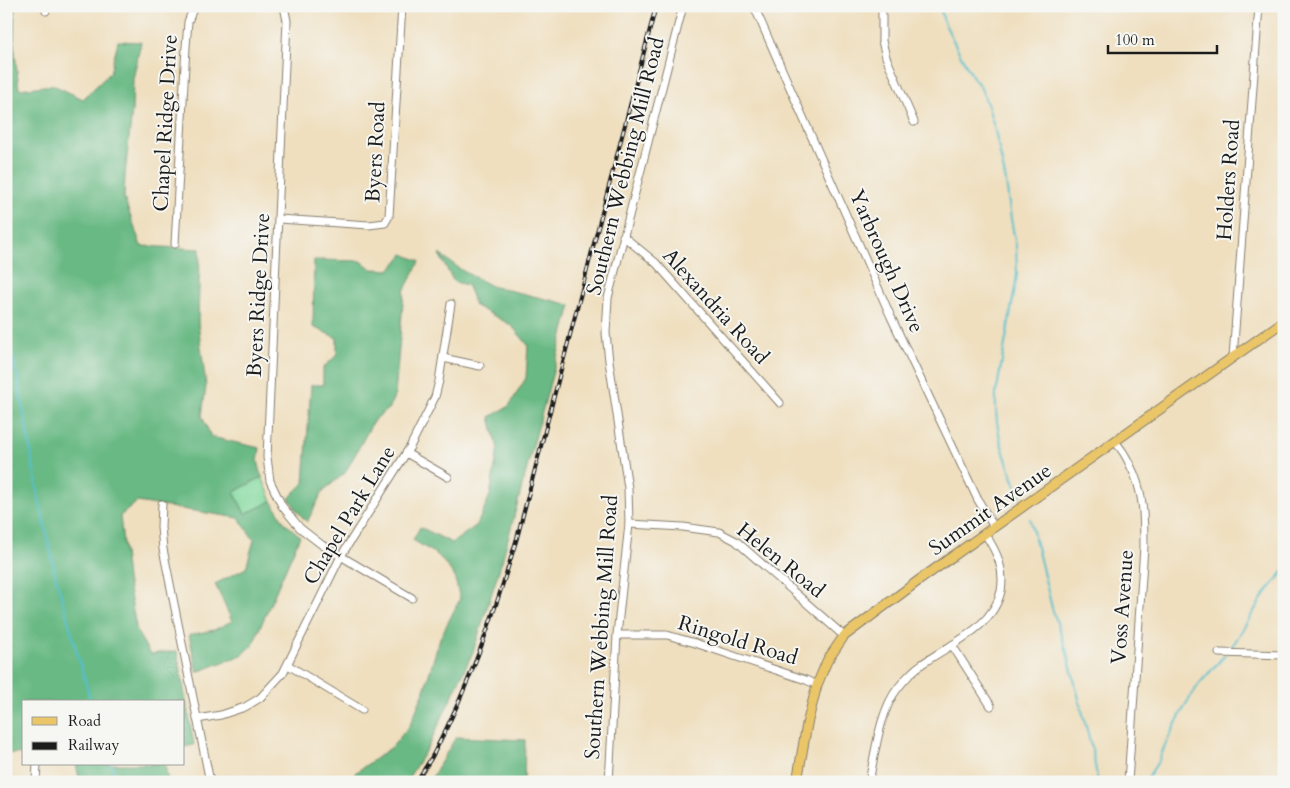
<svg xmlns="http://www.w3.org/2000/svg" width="1290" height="788" font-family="Cardo,serif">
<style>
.green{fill:#82d99d;stroke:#4f7a5c}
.forest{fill:#69b984;stroke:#426a50}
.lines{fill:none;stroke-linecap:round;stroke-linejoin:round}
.stream{stroke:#53bfcd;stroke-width:2}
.minor-casing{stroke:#867e6e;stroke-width:9}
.major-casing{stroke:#867e6e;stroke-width:11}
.minor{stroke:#fff;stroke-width:7}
.major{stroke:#eac669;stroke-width:9}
.rail-casing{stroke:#1c1c1c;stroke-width:4}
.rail{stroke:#f6f6f2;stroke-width:2;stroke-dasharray:5.5;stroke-linecap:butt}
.labels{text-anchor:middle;stroke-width:4;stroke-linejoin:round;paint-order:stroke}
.street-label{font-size:21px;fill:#1c1c1c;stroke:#f6f6f2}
</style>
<rect width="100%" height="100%" fill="#f6f6f2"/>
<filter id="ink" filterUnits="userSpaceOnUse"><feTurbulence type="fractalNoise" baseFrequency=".02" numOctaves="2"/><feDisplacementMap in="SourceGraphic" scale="10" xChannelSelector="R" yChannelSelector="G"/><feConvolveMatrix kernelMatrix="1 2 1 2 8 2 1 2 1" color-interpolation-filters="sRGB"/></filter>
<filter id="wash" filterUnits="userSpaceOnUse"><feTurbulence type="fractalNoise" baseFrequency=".0096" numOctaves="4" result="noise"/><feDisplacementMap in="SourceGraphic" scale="20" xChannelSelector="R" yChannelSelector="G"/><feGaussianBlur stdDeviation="1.12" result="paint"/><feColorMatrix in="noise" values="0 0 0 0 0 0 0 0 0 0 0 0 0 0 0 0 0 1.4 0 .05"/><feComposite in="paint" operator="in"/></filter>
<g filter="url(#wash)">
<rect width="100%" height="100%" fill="#efdfbf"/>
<path class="green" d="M 262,477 L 272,501 L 245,514 L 234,492 Z"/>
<g class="forest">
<path d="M 6,6 L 15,6 L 14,43 L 19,89 L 53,85 L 83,99 L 110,73 L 118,41 L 141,42 L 133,79 L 132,110 L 125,175 L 124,198 L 141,246 L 200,249 L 198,323 L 206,386 L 202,416 L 211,437 L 260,448 L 258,461 L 262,477 L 234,492 L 245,514 L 272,501 L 284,522 L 300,536 L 252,646 L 242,655 L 197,672 L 189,635 L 214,630 L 232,621 L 215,584 L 246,568 L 254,540 L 239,518 L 137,502 L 120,516 L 127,579 L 137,632 L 150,654 L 177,651 L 194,745 L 184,747 L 184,702 L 24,702 L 24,754 L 6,753 Z"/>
<path d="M 403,254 L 420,261 L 404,291 L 395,394 L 389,408 L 374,420 L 345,473 L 323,491 L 307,522 L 298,512 L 289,498 L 304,483 L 311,385 L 323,385 L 323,368 L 337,355 L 337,338 L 313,327 L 314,260 L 361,261 L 372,269 L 390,270 Z"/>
<path d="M 439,254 L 463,271 L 491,286 L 571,305 L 502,561 L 473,652 L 429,745 L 406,782 L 355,782 L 355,773 L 392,747 L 410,725 L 423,694 L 440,638 L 460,599 L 454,575 L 439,556 L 413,540 L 420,527 L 452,543 L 477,525 L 490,495 L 498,449 L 490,417 L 509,406 L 526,378 L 528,345 L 511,325 L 474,305 L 472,296 L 467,285 L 454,282 Z"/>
<path d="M 456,737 L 525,740 L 524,782 L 429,782 Z"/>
<path d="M 76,764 L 165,764 L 168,782 L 80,782 Z"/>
</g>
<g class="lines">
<g class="stream">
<path d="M 940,6 L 944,22 L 960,54 L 974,79 L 980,86 L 988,106 L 995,130 L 1006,182 L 1011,219 L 1016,246 L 1017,274 L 1015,288 L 996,394 C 994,433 1006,460 1020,496"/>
<path d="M 6,325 L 18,380 L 39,498 L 56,578 L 91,702"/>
<path d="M 1030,519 L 1052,608 L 1067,652 L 1093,754 L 1098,782"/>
<path d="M 1228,651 L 1235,642 L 1264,595 L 1284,571"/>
<path d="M 111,764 L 118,782"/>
<path d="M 1145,782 L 1159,760 L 1166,743 L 1186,704 L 1199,684 L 1225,655"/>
</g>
</g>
</g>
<g filter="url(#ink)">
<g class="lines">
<g class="minor-casing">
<g id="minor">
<path d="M 45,6 L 46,11"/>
<path d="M 284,6 L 287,21 L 267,457 L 270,481 L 282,506 L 300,528 L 322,545 L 412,598"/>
<path d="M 754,6 L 891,317 L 978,500 L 994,527"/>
<path d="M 882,6 L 882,41 L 886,57 L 914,122"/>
<path d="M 279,219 L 369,225 L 385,223 L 389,216 L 402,6"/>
<path d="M 623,236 L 656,263 L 780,403"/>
<path d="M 175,244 L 186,47 L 188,22 L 194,6"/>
<path d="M 1233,357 L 1259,6"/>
<path d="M 443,358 L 480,366"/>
<path d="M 1115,442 C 1122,449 1126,456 1130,465 C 1144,491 1144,518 1144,547 L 1128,782"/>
<path d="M 406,453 L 448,477"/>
<path d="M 162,504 L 161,527 L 163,549 L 210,782"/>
<path d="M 629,524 L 683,527 L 719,532 L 736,541 L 844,636"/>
<path d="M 617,635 L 667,635 L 695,643 L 806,680 L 817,685"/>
<path d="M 952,645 L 991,706"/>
<path d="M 1219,653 L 1284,655"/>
<path d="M 288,665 L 362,710"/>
<path d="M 197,719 L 221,715 L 245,707 L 260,698 L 283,673 L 341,556 L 410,447 L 435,397 L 439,381 L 451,304"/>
<path d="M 36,782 L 37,764"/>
<path d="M 609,782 L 617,635 L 629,524 L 628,488 L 609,361 L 606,333 L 608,298 L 683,6"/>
<path d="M 869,782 C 875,754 880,710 898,688 C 905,679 913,670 922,664 C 950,644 993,628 1001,591 C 1005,569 997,552 985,534"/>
</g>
</g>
<g class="major-casing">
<path id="major" d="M 797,782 L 807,724 L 817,685 L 827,661 L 844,636 L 918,581 L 1284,321"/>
</g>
<use href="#minor" class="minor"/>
<use href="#major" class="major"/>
<g class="rail-casing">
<path id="rail" d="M 416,782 C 422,772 429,763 434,753 C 470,685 495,612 517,538 L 656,6"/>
</g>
<use href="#rail" class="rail"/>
</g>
</g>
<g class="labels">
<g class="street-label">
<text transform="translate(165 123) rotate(-87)" y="7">Chapel Ridge Drive</text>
<text transform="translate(375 152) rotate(-87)" y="7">Byers Road</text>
<text transform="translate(625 166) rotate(-76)" y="7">Southern Webbing Mill Road</text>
<text transform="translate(1228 180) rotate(-86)" y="7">Holders Road</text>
<text transform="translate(887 261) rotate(66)" y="7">Yarbrough Drive</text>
<text transform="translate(258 295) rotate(-87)" y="7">Byers Ridge Drive</text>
<text transform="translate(716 306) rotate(48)" y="7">Alexandria Road</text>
<text transform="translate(990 509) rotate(-35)" y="7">Summit Avenue</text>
<text transform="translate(349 515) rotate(-59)" y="7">Chapel Park Lane</text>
<text transform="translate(781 560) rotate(39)" y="7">Helen Road</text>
<text transform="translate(1122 607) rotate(-86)" y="7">Voss Avenue</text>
<text transform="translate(601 627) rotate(-86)" y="7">Southern Webbing Mill Road</text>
<text transform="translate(738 640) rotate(17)" y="7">Ringold Road</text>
</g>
</g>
<rect width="1290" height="788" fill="none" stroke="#f6f6f2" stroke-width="25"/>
<rect x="22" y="700" width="162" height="65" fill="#f6f6f2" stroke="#9f9f9c"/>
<rect x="32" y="717" width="25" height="8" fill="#eac669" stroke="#9f9f9c"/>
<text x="68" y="726" font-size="15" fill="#1c1c1c">Road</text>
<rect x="32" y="742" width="25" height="8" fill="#1c1c1c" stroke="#9f9f9c"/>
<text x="68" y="750" font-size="15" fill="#1c1c1c">Railway</text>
<path d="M1108 45v8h109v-8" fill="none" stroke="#1c1c1c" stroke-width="2.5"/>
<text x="1115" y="45" font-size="15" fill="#1c1c1c" stroke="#f6f6f2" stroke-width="4" paint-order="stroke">100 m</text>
</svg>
